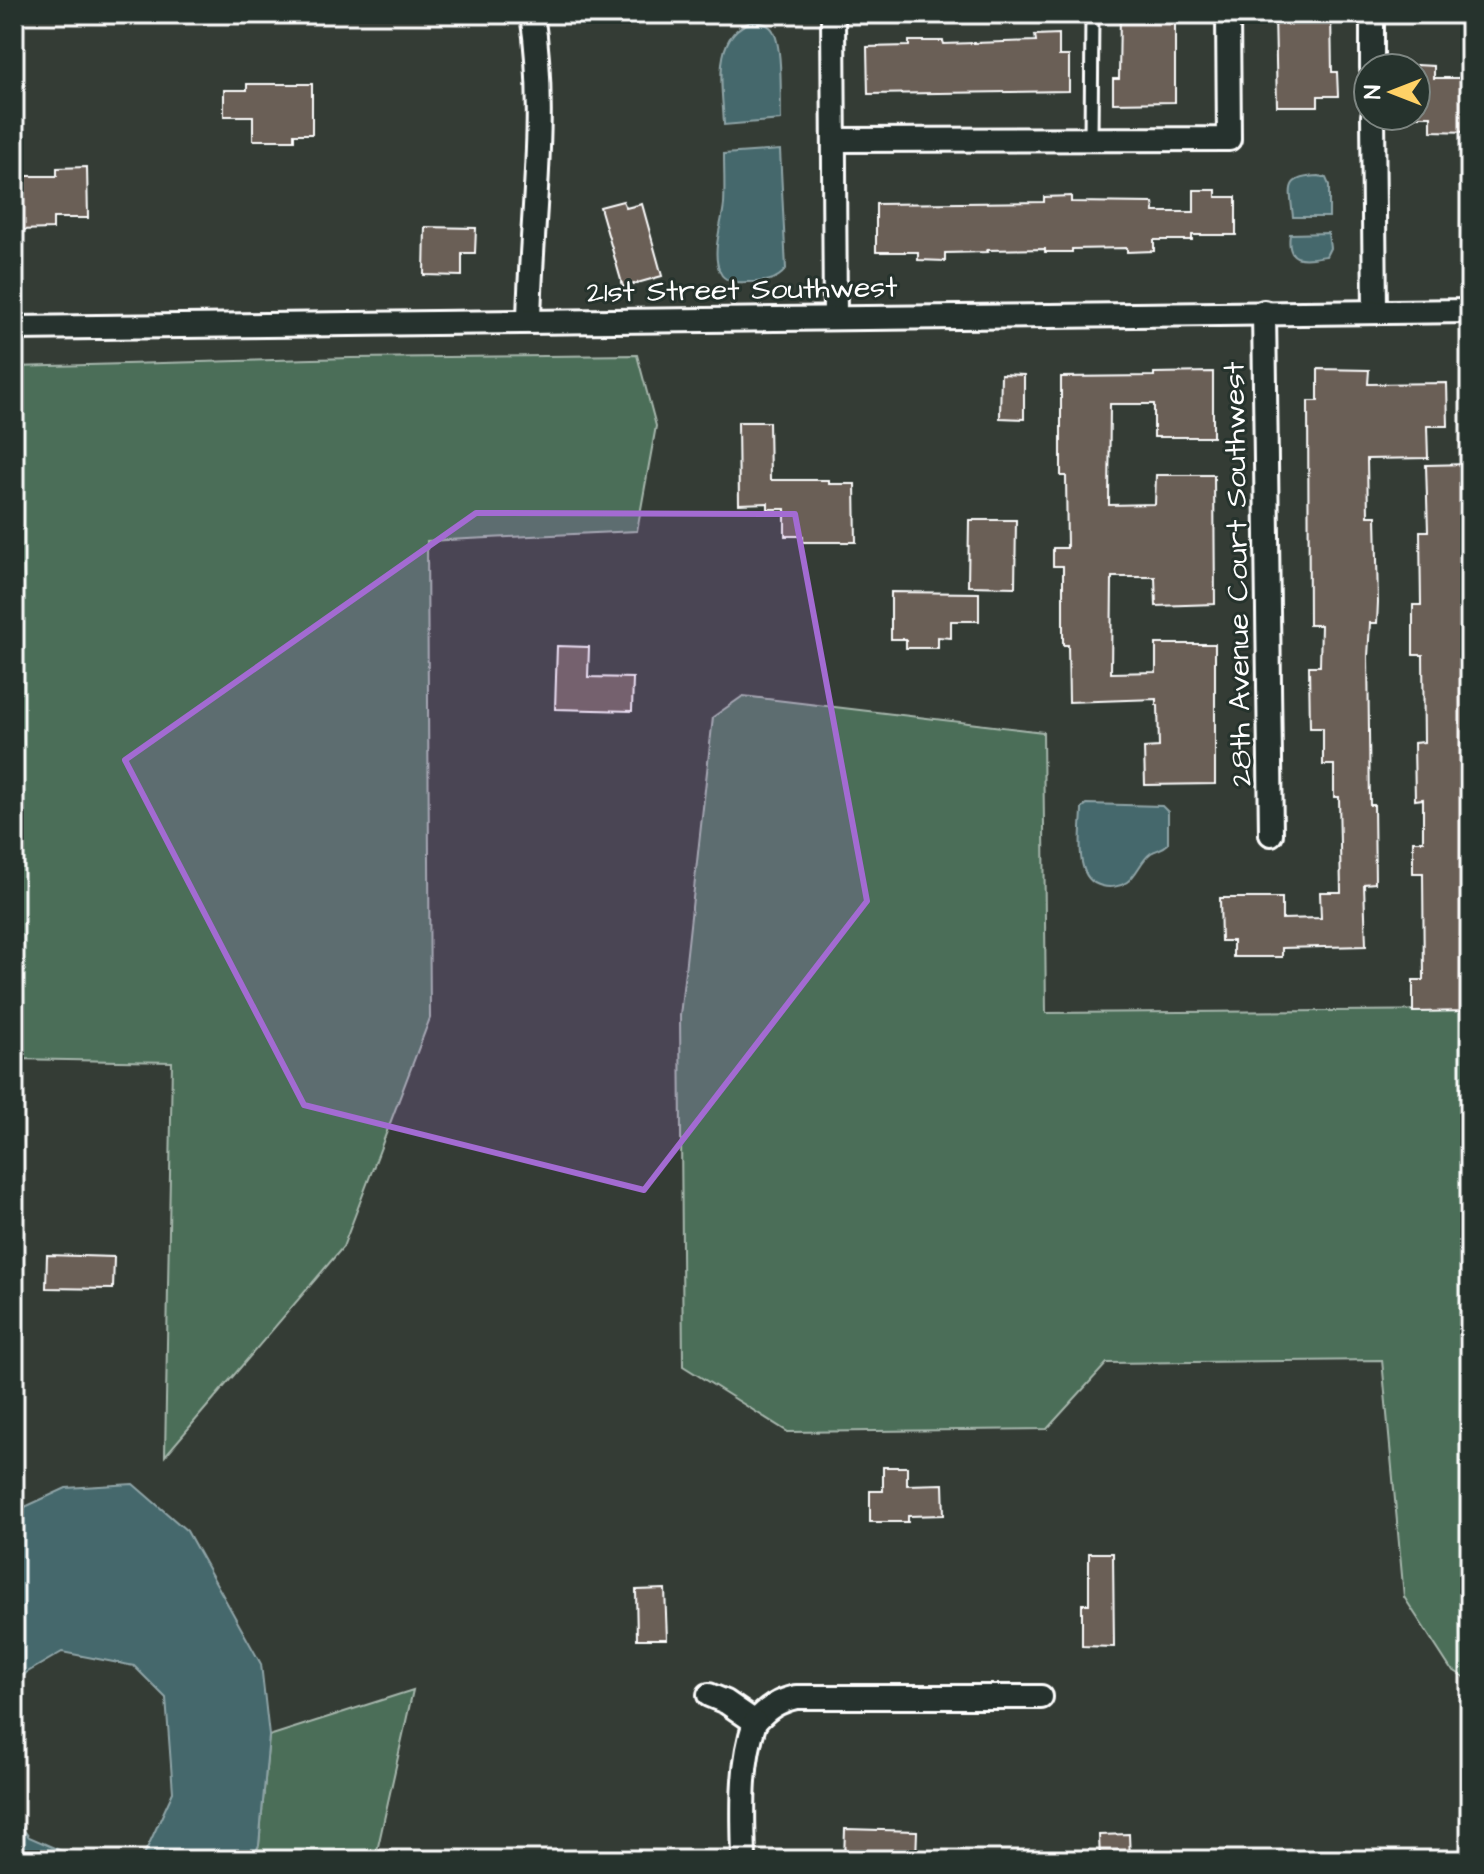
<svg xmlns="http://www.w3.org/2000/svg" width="1484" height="1874" font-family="'Architects Daughter',sans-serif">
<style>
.green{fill:#4c6e59;stroke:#a6b6ac;stroke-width:2}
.water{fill:#45686c;stroke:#8fa4a7;stroke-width:2}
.building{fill:#6a5e56;stroke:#fff;stroke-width:2}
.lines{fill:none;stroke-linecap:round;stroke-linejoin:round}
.service-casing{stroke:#fff;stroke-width:17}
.minor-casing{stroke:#fff;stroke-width:28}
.service{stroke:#26332d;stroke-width:11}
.minor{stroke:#26332d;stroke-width:22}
.marked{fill:#a36bd2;fill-opacity:0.2;stroke:#a36bd2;stroke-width:6;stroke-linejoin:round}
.labels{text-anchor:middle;stroke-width:6;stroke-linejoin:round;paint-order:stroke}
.street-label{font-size:30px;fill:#fff;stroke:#26332d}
</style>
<rect width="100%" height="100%" fill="#343c35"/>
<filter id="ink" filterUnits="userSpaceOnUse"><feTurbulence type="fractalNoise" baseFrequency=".0125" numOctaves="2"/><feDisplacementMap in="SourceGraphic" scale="16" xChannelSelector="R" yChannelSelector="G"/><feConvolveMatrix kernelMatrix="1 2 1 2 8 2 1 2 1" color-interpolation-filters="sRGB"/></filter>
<g filter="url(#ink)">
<g class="green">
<path d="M 637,355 L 656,426 L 637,531 L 427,541 L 430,1018 L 343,1247 L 165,1456 L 172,1062 L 14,1059 L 14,367 L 351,358 Z"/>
<path d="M 743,696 L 1043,732 L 1046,1013 L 1470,1010 L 1470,1681 L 1450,1668 L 1404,1597 L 1382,1360 L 1107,1363 L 1047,1429 L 788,1432 L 683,1366 L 680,1016 L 713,717 Z"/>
<path d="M 413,1690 L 375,1860 L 252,1860 L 259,1845 L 269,1736 Z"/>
</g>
<g class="water">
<path d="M 752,22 C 758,23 765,22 770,27 C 784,38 780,101 781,120 L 724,125 C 723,91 710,34 752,22 Z"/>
<path d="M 780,150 L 786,269 C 776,282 763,282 747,282 C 738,283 724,282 720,272 C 711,252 722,225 724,204 C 725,188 724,171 724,154 Z"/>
<path d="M 1319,176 L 1326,178 L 1329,185 L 1329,217 L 1293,217 C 1290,187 1284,177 1319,176 Z"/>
<path d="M 1328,233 L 1330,248 L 1326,256 C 1302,260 1286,263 1290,234 Z"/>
<path d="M 1087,804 L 1162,806 L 1168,812 L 1168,844 C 1162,850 1158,849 1151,853 C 1141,860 1137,875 1127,882 C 1120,887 1110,888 1102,886 C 1072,880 1082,831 1082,808 Z"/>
<path d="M 133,1484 L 187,1531 L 261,1664 L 269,1736 L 259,1845 L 252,1860 L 113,1860 L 143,1857 L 173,1792 L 166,1698 L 134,1666 L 62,1652 L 26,1673 L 14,1691 L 14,1512 L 66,1488 Z"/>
<path d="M 14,1817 L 29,1837 L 82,1860 L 14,1860 Z"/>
</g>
<g class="building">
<path d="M 1120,14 L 1175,14 L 1175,102 L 1113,103 L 1113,79 L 1119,79 Z"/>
<path d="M 1275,14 L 1331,14 L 1332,72 L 1337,72 L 1338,96 L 1318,96 L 1318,106 L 1277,106 Z"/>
<path d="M 1059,34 L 1059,56 L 1069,56 L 1069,91 L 868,94 L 867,47 L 909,46 L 909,41 L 943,41 L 944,44 L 1036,41 L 1035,35 Z"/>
<path d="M 1416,65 L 1434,66 L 1434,78 L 1470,78 L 1470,132 L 1431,131 L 1431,116 L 1416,116 Z"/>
<path d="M 247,84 L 312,84 L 312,134 L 294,134 L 294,140 L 253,140 L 253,116 L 224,116 L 224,90 L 247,90 Z"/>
<path d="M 87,167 L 88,218 L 53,218 L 53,229 L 17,230 L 17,223 L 14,223 L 14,176 L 57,176 L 57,168 Z"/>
<path d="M 1194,190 L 1216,190 L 1216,197 L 1236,197 L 1236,235 L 1192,235 L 1192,240 L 1154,240 L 1154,251 L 1127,252 L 1127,248 L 1072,249 L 1072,252 L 1045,252 L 1045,249 L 987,250 L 988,252 L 945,253 L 945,261 L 918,260 L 918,252 L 876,252 L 876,204 L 1044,202 L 1044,197 L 1071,196 L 1071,202 L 1153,203 L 1154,212 L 1194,212 Z"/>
<path d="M 623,201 L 626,208 L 642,204 L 662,276 L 623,287 L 600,207 Z"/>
<path d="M 425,227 L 476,228 L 475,253 L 462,253 L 462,276 L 424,275 Z"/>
<path d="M 1318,369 L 1369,370 L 1368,384 L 1447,383 L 1448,426 L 1427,426 L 1428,458 L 1367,459 L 1368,516 L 1376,516 L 1378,602 L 1377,623 L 1370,623 L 1368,657 L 1370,805 L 1374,805 L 1375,883 L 1364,884 L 1366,946 L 1282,948 L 1282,957 L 1233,957 L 1233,941 L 1221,941 L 1220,898 L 1282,898 L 1282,919 L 1321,918 L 1320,892 L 1341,892 L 1339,797 L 1334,797 L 1334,765 L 1323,765 L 1323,728 L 1310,728 L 1309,666 L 1320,666 L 1321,625 L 1309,625 L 1308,401 L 1318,401 Z"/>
<path d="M 1213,372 L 1213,437 L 1154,437 L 1154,404 L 1110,404 L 1109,505 L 1155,504 L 1156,475 L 1214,475 L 1215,604 L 1156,606 L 1155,577 L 1112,577 L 1111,673 L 1156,672 L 1156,644 L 1215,644 L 1215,784 L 1145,785 L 1144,748 L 1159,747 L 1158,705 L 1156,705 L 1156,699 L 1069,702 L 1068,645 L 1063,645 L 1063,566 L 1053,566 L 1053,548 L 1067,548 L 1066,476 L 1061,476 L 1061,377 L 1154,376 L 1154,373 Z"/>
<path d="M 1001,374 L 1024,375 L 1024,419 L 1000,418 Z"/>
<path d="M 738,422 L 769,422 L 770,480 L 829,480 L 829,484 L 855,484 L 856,542 L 803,542 L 803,536 L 785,536 L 785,509 L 768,509 L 768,503 L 739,504 Z"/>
<path d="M 1470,464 L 1470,1011 L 1413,1012 L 1413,980 L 1424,980 L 1423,873 L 1413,873 L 1413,841 L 1423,841 L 1423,799 L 1415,800 L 1414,743 L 1424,742 L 1423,655 L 1413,655 L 1413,605 L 1421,605 L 1420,531 L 1428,531 L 1426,465 Z"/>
<path d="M 969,520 L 1016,520 L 1015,587 L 968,586 Z"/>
<path d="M 891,592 L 979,593 L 979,621 L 951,621 L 951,638 L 938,637 L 938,648 L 906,648 L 906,639 L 891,639 Z"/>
<path d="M 557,646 L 589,647 L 588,677 L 633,678 L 632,711 L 555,709 Z"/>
<path d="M 47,1255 L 114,1257 L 113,1289 L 46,1288 Z"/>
<path d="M 883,1467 L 907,1467 L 907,1485 L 943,1484 L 944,1515 L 908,1516 L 908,1522 L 870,1522 L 870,1491 L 883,1491 Z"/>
<path d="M 1089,1553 L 1113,1553 L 1114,1647 L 1082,1646 L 1082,1604 L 1089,1604 Z"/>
<path d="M 665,1589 L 667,1639 L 637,1639 L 636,1590 Z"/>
<path d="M 845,1829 L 917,1831 L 916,1860 L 844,1860 Z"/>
<path d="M 1129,1834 L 1130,1860 L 1100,1860 L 1099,1835 Z"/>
</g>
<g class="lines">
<g class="service-casing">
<path id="service" d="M 1091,139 L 1092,14"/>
</g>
<g class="minor-casing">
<g id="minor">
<path d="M 833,14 L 835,318"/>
<path d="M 1372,14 L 1372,68"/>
<path d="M 1373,116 L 1375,311"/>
<path d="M 834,140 L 1229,139 L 1228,14"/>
<path d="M 1264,312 L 1271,834"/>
<path d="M 529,321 C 531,219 548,116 532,14"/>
<path d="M 14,328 L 1470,311"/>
<path d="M 709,1695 L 726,1702 L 755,1722 C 768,1708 778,1701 796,1697 L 1041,1697"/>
<path d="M 744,1860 C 743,1813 740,1766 755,1722"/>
</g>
</g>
<use href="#service" class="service"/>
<use href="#minor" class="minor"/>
</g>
</g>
<path class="marked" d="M 476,513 L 795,514 L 867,901 L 644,1190 L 304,1105 L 125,760 Z"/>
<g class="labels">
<g class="street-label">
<text transform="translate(742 289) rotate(-1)" y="10">21st Street Southwest</text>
<text transform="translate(1237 574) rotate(-91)" y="10">28th Avenue Court Southwest</text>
</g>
</g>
<rect width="1484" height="1874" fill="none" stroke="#26332d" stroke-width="48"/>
<rect x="24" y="24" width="1436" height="1826" fill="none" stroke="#fff" stroke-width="3" filter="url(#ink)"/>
<g transform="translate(1392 92) rotate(270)"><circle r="38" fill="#26332d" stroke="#7d8581" stroke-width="2"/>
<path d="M0-6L14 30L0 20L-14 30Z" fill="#ffd166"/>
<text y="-12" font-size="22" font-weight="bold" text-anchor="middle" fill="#ffffff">N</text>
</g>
</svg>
